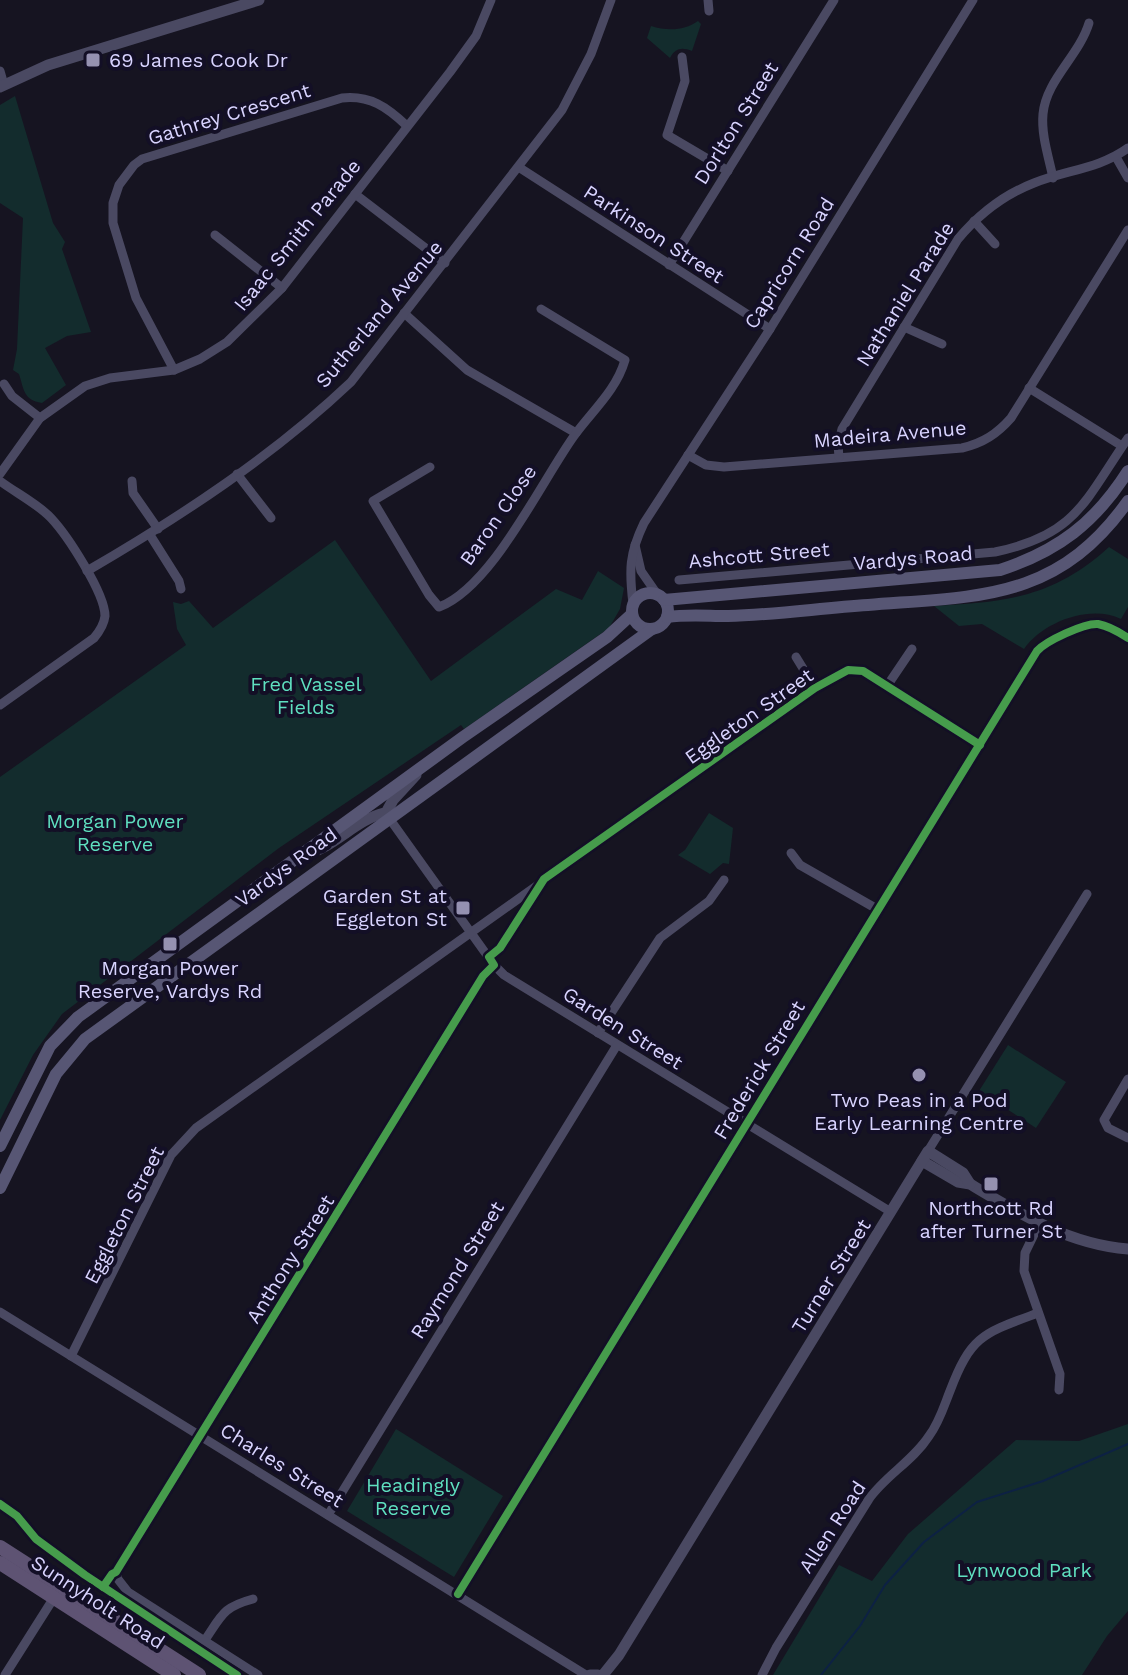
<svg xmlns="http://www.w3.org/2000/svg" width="1128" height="1675" font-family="'Work Sans',sans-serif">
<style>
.green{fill:#132c2d}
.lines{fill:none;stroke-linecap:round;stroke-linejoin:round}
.stream{stroke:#0d2144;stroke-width:2}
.minor{stroke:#4a4962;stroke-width:9}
.tertiary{stroke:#4a4962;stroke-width:11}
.secondary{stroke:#575674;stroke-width:12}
.primary{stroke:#5e5373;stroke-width:14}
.cycleway-casing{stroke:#130f26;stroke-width:13}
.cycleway{stroke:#469c4c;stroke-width:8}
.poi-dot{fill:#9591b1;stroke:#130f26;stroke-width:3}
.labels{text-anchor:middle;stroke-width:8;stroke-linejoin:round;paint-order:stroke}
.poi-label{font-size:20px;fill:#d9d4ff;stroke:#130f26}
.street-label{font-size:20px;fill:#d9d4ff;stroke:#130f26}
.park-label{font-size:20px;fill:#5fe0c0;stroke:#130f26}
</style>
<rect width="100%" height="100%" fill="#161421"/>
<g class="green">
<path d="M 698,21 L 701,24 L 692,51 C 682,47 675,48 670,58 L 647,38 L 651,26 C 667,31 684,31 698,21 Z"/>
<path d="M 15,96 L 53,223 L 65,242 L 62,249 L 91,332 L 67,336 L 45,348 L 66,385 L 42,403 C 23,400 24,389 19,374 L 13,370 L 17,349 L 23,218 L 0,203 L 0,105 Z"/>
<path d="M 335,540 L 431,681 L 556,589 L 582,600 L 598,571 L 624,588 L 620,609 L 609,628 L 464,729 L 461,725 L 279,848 L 62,1014 L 33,1055 L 0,1120 L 0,777 L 186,645 L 177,629 L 173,602 L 181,604 L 189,601 L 213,628 Z"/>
<path d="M 1109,547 L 1128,559 L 1128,607 L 1121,619 C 1090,604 1043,622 1024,649 L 982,624 L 959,626 L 934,606 C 1005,602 1053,598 1109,547 Z"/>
<path d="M 709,813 L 733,828 L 729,864 L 723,863 L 710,874 L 678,855 L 685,850 Z"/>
<path d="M 1008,1045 L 1066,1082 L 1036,1128 L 979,1091 Z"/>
<path d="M 1128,1424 L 1128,1611 L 1107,1636 L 1082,1675 L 773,1675 L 839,1565 L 872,1581 L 908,1534 L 1016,1440 L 1079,1441 Z"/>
<path d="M 396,1429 L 503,1496 L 454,1577 L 347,1511 Z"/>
</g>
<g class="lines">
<path class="stream" d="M 821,1675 L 860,1626 L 885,1585 L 924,1542 L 977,1502 L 1043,1481 L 1128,1444"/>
<g class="minor">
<path d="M 708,0 L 709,11"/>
<path d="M 682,57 L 685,81 L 667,135 L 728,171"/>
<path d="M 0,71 L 4,85"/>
<path d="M 1116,157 L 1128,178"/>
<path d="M 520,168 L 770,329"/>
<path d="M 1053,178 C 1049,158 1041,135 1043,114 C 1046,80 1079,56 1089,23"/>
<path d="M 355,194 L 445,263"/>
<path d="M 974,221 L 995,244"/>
<path d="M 215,235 L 282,288"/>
<path d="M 669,265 L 834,0"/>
<path d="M 404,313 L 467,370 L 576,433"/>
<path d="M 904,327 L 942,344"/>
<path d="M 174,370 L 136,298 L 113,223 L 113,203 L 119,185 L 134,165 L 142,159 L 342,98 C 370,95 387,107 407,126"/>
<path d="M 4,384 L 12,396 L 40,418"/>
<path d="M 1029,388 L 1122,446"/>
<path d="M 688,455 L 706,465 L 724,467 L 962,448 C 983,443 997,434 1011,418 L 1128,230"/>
<path d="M 839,457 L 838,445 L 842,429 L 958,239 C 979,214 1003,195 1034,183 C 1066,170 1099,169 1128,148"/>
<path d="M 430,467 L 373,501 L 429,595 L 439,607 C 492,587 541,482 574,436 C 592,411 616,391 625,360 L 541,309"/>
<path d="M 0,474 L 40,418 L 85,386 L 110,378 L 174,370 L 200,359 L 227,342 L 282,288 L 450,72 L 476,36 L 491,0"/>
<path d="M 237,474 L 271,518"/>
<path d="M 0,481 C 16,493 38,504 51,518 C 67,535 105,593 105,616 C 104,625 99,632 94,638 L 0,705"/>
<path d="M 132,481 L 133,493 L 158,529"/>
<path d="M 150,535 L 179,581 L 181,589"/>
<path d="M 635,545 L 641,571 L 657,594"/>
<path d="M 87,571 C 180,517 273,456 351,382 L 562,110 L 591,54 L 611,0"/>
<path d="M 679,580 L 995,552 C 1077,535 1085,500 1128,438"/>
<path d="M 633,604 C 629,570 629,554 644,523 L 770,329 L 973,0"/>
<path d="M 796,657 L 815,688"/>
<path d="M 887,686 L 912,649"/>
<path d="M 389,818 L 494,965 L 504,975 L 891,1212"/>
<path d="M 791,853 L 800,865 L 877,909"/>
<path d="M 489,957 L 500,948 L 540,885"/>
<path d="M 598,1033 L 660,938 L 709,901 L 724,880"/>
<path d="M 1128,1079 L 1104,1120 L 1108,1128 L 1128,1138"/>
<path d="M 928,1151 L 1087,894"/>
<path d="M 1039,1224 L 1025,1253 L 1024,1271 L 1060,1374 L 1059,1390"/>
<path d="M 0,1312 L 586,1675"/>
<path d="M 71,1356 L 171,1155 L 196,1128 L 815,688 L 848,670 L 859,670 L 980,745"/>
<path d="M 328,1515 L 617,1045"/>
<path d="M 458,1594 L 1037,651 C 1046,641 1084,623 1098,624 C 1109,626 1119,632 1128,638"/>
<path d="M 205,1640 C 222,1615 223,1607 253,1599"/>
<path d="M 5,1675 L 55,1596"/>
<path d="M 258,1675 L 128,1592 L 117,1578 L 117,1568 L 483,976 L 494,965"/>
<path d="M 762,1675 L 776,1648 L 869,1499 C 886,1475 913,1461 929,1436 C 939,1423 944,1406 950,1391 C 971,1335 984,1333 1038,1313"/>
</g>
<g class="tertiary">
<path d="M 0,87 L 48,65 L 259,0"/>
<path d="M 305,854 C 334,848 355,820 384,813 L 389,818 L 387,811 L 393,800 L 416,775"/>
<path d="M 922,1161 L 958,1182 L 970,1184 C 1020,1214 1068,1244 1128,1249"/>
<path d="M 590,1675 L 598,1675"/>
<path d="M 603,1675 L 619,1655 L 928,1151 L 963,1173 L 970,1184"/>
</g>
<g class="secondary">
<circle cx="650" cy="611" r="18"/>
<path d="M 664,600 L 1000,570 C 1058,551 1095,523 1128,471"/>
<path d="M 667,617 C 688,614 707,616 728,616 C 774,615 821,608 868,605 C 979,596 1057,601 1128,501"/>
<path d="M 0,1146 L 50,1046 L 78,1017 L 463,737 L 607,637 L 632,614"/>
<path d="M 0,1188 L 56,1074 L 85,1039 L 652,629"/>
</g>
<g class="primary">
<path d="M 0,1547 L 199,1675"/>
<path d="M 0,1563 L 174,1675"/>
</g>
<g class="cycleway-casing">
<g id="cycleway">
<path d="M 0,1504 L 17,1516 L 36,1539 L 85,1575 L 237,1675"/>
<path d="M 103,1587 L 112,1574 L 116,1572 L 483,976 L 494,965 L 489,957 L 500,948 L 544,879 L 815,688 L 848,670 L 863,671 L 980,745"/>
<path d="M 458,1594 L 1037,651 C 1046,641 1084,623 1098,624 C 1109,626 1119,632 1128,638"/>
</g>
</g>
<use href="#cycleway" class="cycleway"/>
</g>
<g class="poi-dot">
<rect x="85" y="52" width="16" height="16" rx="4"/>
<rect x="455" y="900" width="16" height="16" rx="4"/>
<rect x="162" y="936" width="16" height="16" rx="4"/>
<circle cx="919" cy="1075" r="8"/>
<rect x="983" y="1176" width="16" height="16" rx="4"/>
</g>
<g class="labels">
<g class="poi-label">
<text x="109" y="67" text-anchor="start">69 James Cook Dr</text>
<text x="447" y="903" text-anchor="end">Garden St at<tspan x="447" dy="23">Eggleton St</tspan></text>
<text x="170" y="975">Morgan Power<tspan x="170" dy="23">Reserve, Vardys Rd</tspan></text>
<text x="919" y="1107">Two Peas in a Pod<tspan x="919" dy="23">Early Learning Centre</tspan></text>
<text x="991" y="1215">Northcott Rd<tspan x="991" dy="23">after Turner St</tspan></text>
</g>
<g class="street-label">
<text transform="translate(229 114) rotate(-17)" y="7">Gathrey Crescent</text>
<text transform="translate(736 123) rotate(-58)" y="7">Dorlton Street</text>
<text transform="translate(654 234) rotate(33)" y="7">Parkinson Street</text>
<text transform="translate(297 235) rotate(-51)" y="7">Isaac Smith Parade</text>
<text transform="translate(789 263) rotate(-58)" y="7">Capricorn Road</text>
<text transform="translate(905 294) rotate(-58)" y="7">Nathaniel Parade</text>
<text transform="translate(379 314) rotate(-50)" y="7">Sutherland Avenue</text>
<text transform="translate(890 434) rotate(-5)" y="7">Madeira Avenue</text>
<text transform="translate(498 515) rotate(-55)" y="7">Baron Close</text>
<text transform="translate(759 555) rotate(-5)" y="7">Ashcott Street</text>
<text transform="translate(913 558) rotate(-5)" y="7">Vardys Road</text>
<text transform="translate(749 716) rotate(-35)" y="7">Eggleton Street</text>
<text transform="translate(286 867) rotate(-36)" y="7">Vardys Road</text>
<text transform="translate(623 1028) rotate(32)" y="7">Garden Street</text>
<text transform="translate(759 1070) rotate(-59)" y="7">Frederick Street</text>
<text transform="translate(124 1215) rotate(-63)" y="7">Eggleton Street</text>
<text transform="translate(290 1259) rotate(-58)" y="7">Anthony Street</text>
<text transform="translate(457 1270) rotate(-58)" y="7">Raymond Street</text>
<text transform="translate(831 1276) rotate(-58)" y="7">Turner Street</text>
<text transform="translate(282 1465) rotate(32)" y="7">Charles Street</text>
<text transform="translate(832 1527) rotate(-57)" y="7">Allen Road</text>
<text transform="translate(98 1602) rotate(33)" y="7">Sunnyholt Road</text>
</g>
<g class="park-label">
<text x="306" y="691">Fred Vassel<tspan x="306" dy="23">Fields</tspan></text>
<text x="115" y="828">Morgan Power<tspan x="115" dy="23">Reserve</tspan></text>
<text x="413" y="1492">Headingly<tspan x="413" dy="23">Reserve</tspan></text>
<text x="1024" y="1577">Lynwood Park</text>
</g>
</g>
</svg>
